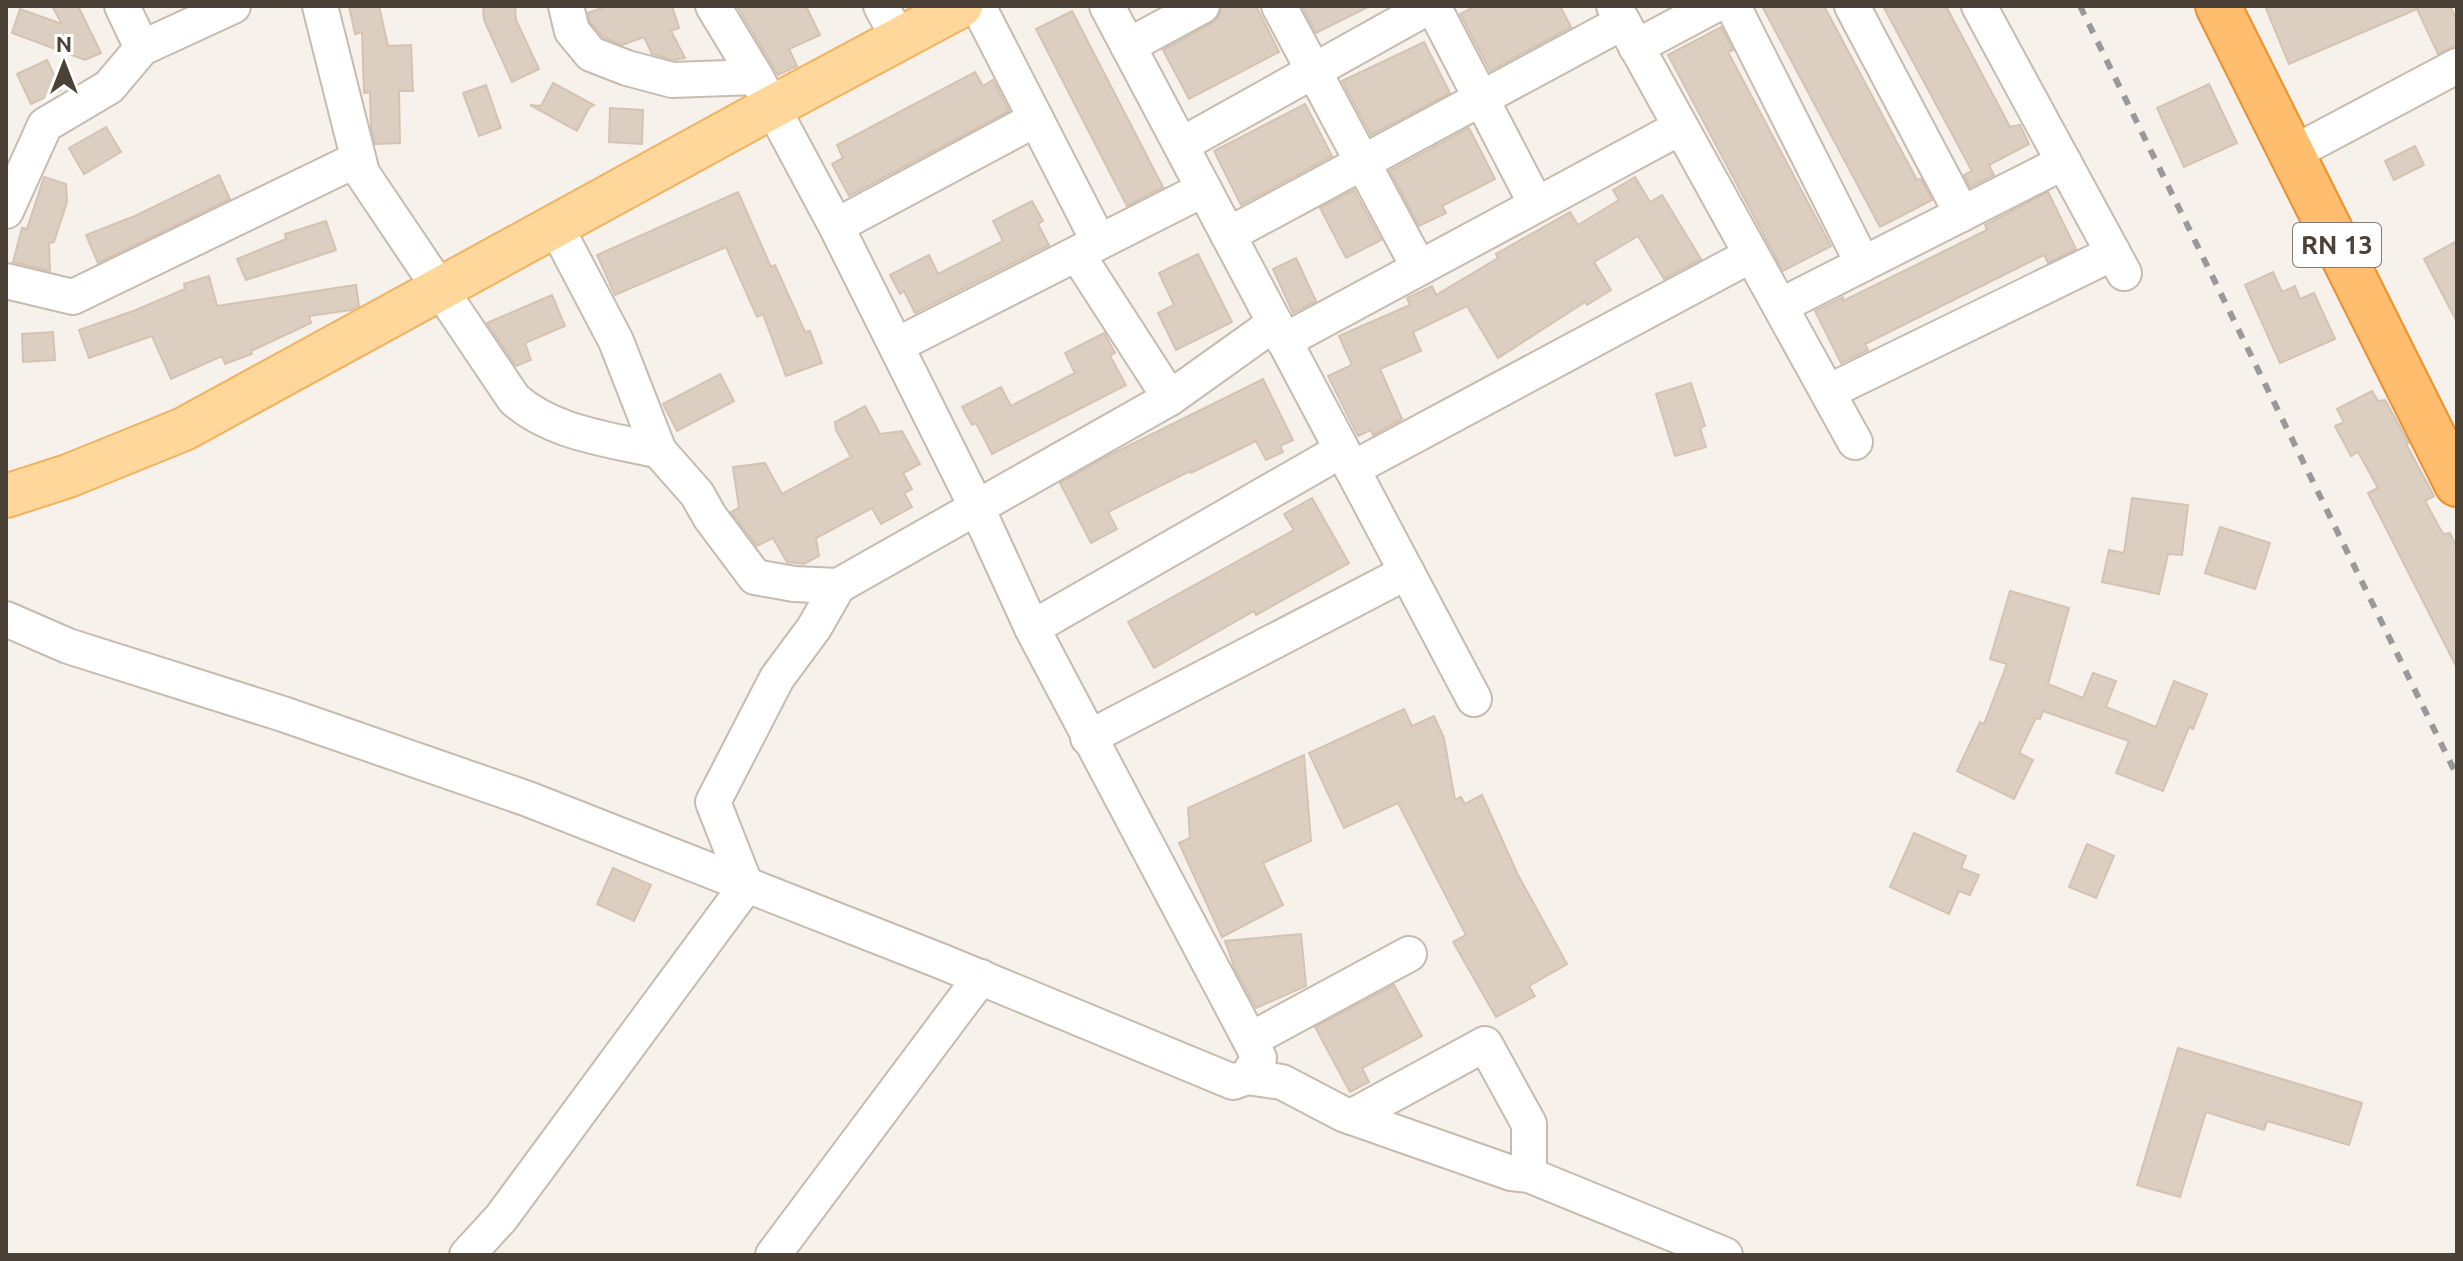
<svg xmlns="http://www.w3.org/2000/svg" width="2463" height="1261" font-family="Ubuntu,sans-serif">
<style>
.building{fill:#dccfc2;stroke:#d5c3b1;stroke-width:2}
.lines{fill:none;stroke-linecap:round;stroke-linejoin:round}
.minor-casing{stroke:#c6bbaf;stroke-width:38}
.major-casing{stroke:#efb35f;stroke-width:46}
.highway-casing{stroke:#ed902e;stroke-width:48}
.minor{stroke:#fff;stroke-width:34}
.major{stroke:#ffd79b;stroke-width:42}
.highway{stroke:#ffbd6d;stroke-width:44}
.rail{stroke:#999;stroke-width:6;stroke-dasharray:10 10;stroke-linecap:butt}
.labels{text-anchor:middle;stroke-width:6;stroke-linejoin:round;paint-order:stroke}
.shield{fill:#fff;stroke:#827a73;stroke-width:2}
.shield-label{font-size:26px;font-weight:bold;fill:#4c4137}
</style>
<rect width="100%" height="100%" fill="#f6f1ea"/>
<g class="building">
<path d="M 52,6 L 78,6 L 101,53 L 85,60 L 12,33 L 20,9 L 62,24 Z"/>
<path d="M 349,6 L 379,6 L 388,46 L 411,45 L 413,91 L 399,91 L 400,143 L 375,144 L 371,127 L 370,92 L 364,93 L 362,32 L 355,34 Z"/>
<path d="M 483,6 L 515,6 L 516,20 L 539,69 L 512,82 L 484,20 Z"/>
<path d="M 607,6 L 672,6 L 679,28 L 671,31 L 685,58 L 674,60 L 652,54 L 644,37 L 622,45 L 603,37 L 590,22 L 588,13 Z"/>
<path d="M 737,6 L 806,6 L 820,35 L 789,49 L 797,66 L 778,75 Z"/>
<path d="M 1222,6 L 1256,6 L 1279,52 L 1189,99 L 1163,50 L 1212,23 L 1219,16 Z"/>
<path d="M 1302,6 L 1370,6 L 1316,33 Z"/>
<path d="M 1476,6 L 1560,6 L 1571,27 L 1490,71 L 1460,14 Z"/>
<path d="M 1762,6 L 1824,6 L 1917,180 L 1921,179 L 1932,200 L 1880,227 Z"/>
<path d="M 1883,6 L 1946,6 L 2010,127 L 2020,125 L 2029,144 L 1989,165 L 1994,175 L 1970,187 L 1964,175 L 1972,171 Z"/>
<path d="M 2265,6 L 2450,6 L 2457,20 L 2457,45 L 2438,54 L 2417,9 L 2289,64 Z"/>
<path d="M 1072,11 L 1163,187 L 1127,206 L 1036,29 Z"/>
<path d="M 1721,27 L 1733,50 L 1728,52 L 1831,246 L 1783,271 L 1668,55 Z"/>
<path d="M 1424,42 L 1450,93 L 1371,135 L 1342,81 Z"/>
<path d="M 47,60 L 61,90 L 31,104 L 17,74 Z"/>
<path d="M 975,72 L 983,86 L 993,80 L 1009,111 L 849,196 L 832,164 L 843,158 L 837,145 Z"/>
<path d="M 553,83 L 594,105 L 589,108 L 577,131 L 530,105 L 541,106 Z"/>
<path d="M 2209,84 L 2237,143 L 2184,167 L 2157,108 Z"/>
<path d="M 486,85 L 501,128 L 479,136 L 463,93 Z"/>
<path d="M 1305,104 L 1332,156 L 1241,205 L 1214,151 Z"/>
<path d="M 610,108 L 643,110 L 642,144 L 609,142 Z"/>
<path d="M 106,127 L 121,152 L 84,174 L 69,148 Z"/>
<path d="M 1469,128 L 1495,179 L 1442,206 L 1446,213 L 1419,226 L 1390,171 Z"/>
<path d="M 2415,146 L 2424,165 L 2394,180 L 2385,161 Z"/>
<path d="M 219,175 L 230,199 L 98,263 L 86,235 L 135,216 Z"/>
<path d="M 44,177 L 66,184 L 67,202 L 54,242 L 49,243 L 50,271 L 13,262 L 22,228 L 27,229 Z"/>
<path d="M 1635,177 L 1650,202 L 1662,195 L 1701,259 L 1664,279 L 1638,236 L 1594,262 L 1611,290 L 1587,305 L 1585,302 L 1498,358 L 1467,306 L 1413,332 L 1421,351 L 1380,369 L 1402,419 L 1373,435 L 1371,430 L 1358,436 L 1328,376 L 1352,365 L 1339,336 L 1410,305 L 1407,298 L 1432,286 L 1436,295 L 1498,258 L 1496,254 L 1570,212 L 1578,225 L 1619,200 L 1613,190 Z"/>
<path d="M 1354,190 L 1381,240 L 1346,258 L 1320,208 Z"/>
<path d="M 738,192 L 771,267 L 775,265 L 805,332 L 810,331 L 822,363 L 786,376 L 763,314 L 757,317 L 726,247 L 615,295 L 597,255 Z"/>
<path d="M 2048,192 L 2076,249 L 2048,263 L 2044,255 L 1865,344 L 1868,350 L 1841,363 L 1815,311 L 1843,297 L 1843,301 L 1987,230 L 1985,225 Z"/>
<path d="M 1032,201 L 1043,221 L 1038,224 L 1049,245 L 915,313 L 904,291 L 900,294 L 890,275 L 929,255 L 938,274 L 1003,241 L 993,221 Z"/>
<path d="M 326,221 L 336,250 L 246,280 L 237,259 L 286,239 L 285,234 Z"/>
<path d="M 2457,241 L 2457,322 L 2424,259 Z"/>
<path d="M 1198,254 L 1232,322 L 1176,350 L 1158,313 L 1174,305 L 1159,273 Z"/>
<path d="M 1296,258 L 1316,301 L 1293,313 L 1273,269 Z"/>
<path d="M 2273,272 L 2282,292 L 2295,286 L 2300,299 L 2314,293 L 2335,339 L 2280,363 L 2245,285 Z"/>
<path d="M 209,276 L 217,306 L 356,285 L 359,306 L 351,310 L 309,316 L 311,323 L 251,351 L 252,354 L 225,364 L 222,356 L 171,379 L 152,336 L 89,358 L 79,330 L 136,310 L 185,289 L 184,284 Z"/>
<path d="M 552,295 L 565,326 L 525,343 L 531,360 L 516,366 L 487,323 Z"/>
<path d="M 53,332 L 55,360 L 23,362 L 22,334 Z"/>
<path d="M 1104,333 L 1115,353 L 1110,356 L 1126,385 L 992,454 L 976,423 L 972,425 L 962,407 L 1001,387 L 1011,406 L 1075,373 L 1065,353 Z"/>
<path d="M 720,374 L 734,401 L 677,431 L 663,404 Z"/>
<path d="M 1263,379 L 1293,440 L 1280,446 L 1283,452 L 1266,460 L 1256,441 L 1191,473 L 1190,471 L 1108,512 L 1117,529 L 1091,543 L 1060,483 L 1106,457 Z"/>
<path d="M 1691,383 L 1705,426 L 1700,428 L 1706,447 L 1675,456 L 1656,394 Z"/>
<path d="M 2372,391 L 2378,401 L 2385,400 L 2406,438 L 2409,443 L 2406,444 L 2434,496 L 2425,501 L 2443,534 L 2450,533 L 2457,548 L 2457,668 L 2368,493 L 2378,488 L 2358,452 L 2351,456 L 2335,426 L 2344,422 L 2337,409 Z"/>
<path d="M 865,406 L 880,434 L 902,431 L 920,464 L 903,473 L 912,489 L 904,493 L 912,507 L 881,524 L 872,508 L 816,538 L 819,556 L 804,564 L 787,562 L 773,538 L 757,546 L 731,512 L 739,508 L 733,467 L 765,463 L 782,494 L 851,457 L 836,430 L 835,422 Z"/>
<path d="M 1312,498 L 1349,563 L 1256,615 L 1254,611 L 1154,668 L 1128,622 L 1294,530 L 1284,514 Z"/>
<path d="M 2132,498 L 2188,505 L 2182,555 L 2168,554 L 2159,594 L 2102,582 L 2109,550 L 2124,553 Z"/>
<path d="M 2220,527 L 2270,543 L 2255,589 L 2205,573 Z"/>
<path d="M 2010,591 L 2069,608 L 2048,684 L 2083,698 L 2093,673 L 2116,681 L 2106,707 L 2156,727 L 2174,681 L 2207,694 L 2193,729 L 2189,727 L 2163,791 L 2116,773 L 2129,741 L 2043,711 L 2040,719 L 2036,718 L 2019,753 L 2033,760 L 2014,799 L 1957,771 L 1980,722 L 1984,724 L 2007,664 L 1990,659 Z"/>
<path d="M 1404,709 L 1412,726 L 1434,716 L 1444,738 L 1455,800 L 1461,797 L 1465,804 L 1482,795 L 1518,875 L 1567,964 L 1529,986 L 1535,996 L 1496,1017 L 1453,942 L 1466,935 L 1398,803 L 1344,828 L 1309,753 Z"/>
<path d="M 1304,755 L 1311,841 L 1263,863 L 1283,905 L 1222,937 L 1179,843 L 1190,838 L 1188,808 Z"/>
<path d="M 1914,833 L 1966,856 L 1961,868 L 1979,875 L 1970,895 L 1959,891 L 1949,914 L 1890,887 Z"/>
<path d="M 2087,844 L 2114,856 L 2096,898 L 2069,887 Z"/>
<path d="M 613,868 L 651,885 L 634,921 L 597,904 Z"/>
<path d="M 1301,934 L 1306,986 L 1256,1008 L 1235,969 L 1225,941 Z"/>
<path d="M 1394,985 L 1422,1036 L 1362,1068 L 1369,1082 L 1350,1092 L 1315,1027 Z"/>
<path d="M 2178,1048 L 2362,1103 L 2349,1145 L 2267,1121 L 2264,1130 L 2206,1112 L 2180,1197 L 2137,1185 Z"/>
</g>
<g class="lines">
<g class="minor-casing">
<g id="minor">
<path d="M 122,6 L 142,48"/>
<path d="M 320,6 L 362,173 L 514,399 C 553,434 610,439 659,451"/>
<path d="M 566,6 L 572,31 L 591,54 L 627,68 L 672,80 L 756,77"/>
<path d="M 881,6 L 899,39"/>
<path d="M 978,6 L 1099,242"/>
<path d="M 1107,6 L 1474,699"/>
<path d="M 1279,6 L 1419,268"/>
<path d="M 1433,6 L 1536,204"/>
<path d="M 1614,6 L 1855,442"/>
<path d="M 1733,6 L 1863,264"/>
<path d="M 1852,6 L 1962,214"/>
<path d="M 1979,6 L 2124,273"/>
<path d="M 1128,46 L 1202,6"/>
<path d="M 1636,47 L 1713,6"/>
<path d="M 1181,145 L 1430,6"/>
<path d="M 2291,151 L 2312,143 L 2457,66"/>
<path d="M 6,211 L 45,125 L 109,87 L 142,48 L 233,6"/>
<path d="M 836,226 L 1036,119"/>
<path d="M 1228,235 L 1623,22"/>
<path d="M 1077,254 L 1170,398"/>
<path d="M 6,281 L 73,297 L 358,159"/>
<path d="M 1780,306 L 2064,162"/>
<path d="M 1284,341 L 1681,127"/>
<path d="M 897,345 L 1204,189"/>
<path d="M 1828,392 L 2113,253"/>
<path d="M 1352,469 L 1751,255"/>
<path d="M 838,586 L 1170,398 L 1275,323"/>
<path d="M 6,619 L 68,646 L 283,714 L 528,799 L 943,962 L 1233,1082 L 1247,1077 L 1259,1058 L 1250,1040 L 1032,628 L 977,508 L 836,226 L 756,77 L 713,6"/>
<path d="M 1032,628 L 1342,450"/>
<path d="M 1088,738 L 1407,572"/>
<path d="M 1250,1040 L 1409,954"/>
<path d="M 1247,1077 L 1282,1082 L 1343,1114 L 1511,1173 L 1529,1175 L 1725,1255"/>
<path d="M 1351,1117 L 1485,1044 L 1529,1124 L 1529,1175"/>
<path d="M 467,1255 L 501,1218 L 746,886 L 713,802 L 777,678 L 814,628 L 838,586 L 794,584 L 755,577 L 710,517 L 697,494 L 659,451 L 616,341 L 555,225"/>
<path d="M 773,1255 L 981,977"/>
</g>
</g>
<g class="major-casing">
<path id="major" d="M 6,496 L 68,476 L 184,429 L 763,112 L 961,6"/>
</g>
<g class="highway-casing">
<path id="highway" d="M 2218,6 L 2457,484"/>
</g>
<use href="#minor" class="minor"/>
<use href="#major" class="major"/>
<use href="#highway" class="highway"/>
<path class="rail" d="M 2080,6 L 2457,776"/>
</g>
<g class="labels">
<rect class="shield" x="2293" y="223" width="88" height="44" rx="6"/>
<g class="shield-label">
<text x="2337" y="254">RN 13</text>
</g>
</g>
<rect width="2463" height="1261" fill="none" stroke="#4c4137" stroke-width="16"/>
<g transform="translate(64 64)" stroke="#ffffff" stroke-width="6" paint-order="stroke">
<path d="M0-6L14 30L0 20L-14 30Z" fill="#4c4137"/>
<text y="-12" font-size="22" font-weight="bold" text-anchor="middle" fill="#4c4137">N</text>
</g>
</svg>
